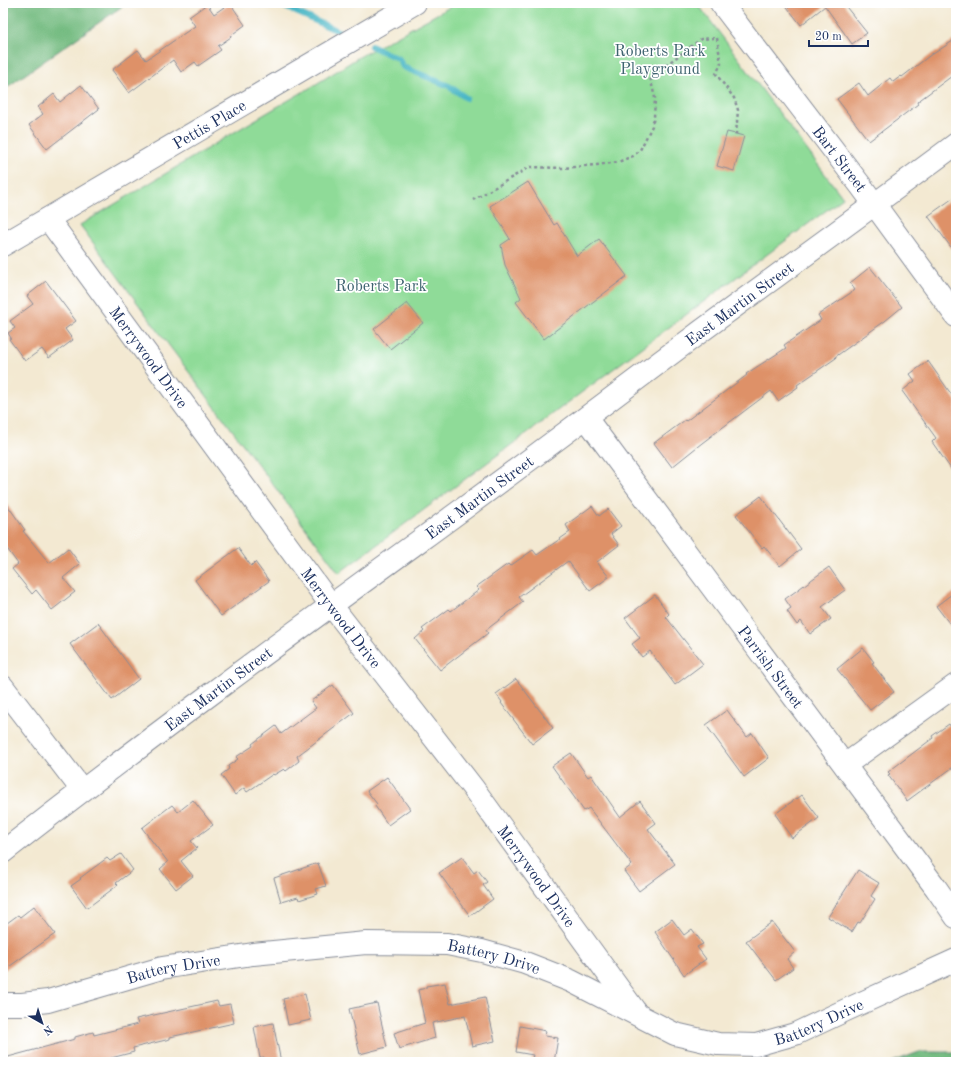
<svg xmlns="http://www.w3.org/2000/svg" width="959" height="1065" font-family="'Old Standard TT',serif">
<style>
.green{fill:#8fdb98;stroke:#55857b}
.forest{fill:#73bb80;stroke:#47756f}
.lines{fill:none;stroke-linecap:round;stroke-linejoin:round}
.stream{stroke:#4bb7c6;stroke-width:6}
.building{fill:#de9167}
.minor-casing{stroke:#878c98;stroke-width:24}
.path{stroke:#878c98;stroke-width:2.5;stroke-dasharray:3 3;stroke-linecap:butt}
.minor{stroke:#fff;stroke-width:22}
.labels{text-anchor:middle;stroke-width:3.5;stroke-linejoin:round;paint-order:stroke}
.park-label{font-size:16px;fill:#3e636f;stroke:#fff}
.street-label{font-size:16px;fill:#1b2f5e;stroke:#fff}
</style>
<rect width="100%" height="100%" fill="#fff"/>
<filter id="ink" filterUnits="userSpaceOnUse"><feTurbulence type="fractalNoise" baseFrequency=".025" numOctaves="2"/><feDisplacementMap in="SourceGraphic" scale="8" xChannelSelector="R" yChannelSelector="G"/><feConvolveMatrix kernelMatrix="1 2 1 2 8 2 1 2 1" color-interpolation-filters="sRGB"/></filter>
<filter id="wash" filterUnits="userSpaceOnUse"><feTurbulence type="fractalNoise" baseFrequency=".012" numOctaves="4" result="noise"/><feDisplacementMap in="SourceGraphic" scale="16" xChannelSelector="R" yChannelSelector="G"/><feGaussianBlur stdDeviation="0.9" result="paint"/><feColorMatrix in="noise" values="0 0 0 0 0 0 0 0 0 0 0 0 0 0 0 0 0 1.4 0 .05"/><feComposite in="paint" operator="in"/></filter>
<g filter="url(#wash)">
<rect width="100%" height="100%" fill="#f3e9d2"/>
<path class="green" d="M 457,3 L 697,3 L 843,198 L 339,573 L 153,324 L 80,225 L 253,121 L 313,86 L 359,57 Z"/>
<g class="forest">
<path d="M 3,3 L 127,3 L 3,90 Z"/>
<path d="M 919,1052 L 956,1052 L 956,1062 L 892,1062 Z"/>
</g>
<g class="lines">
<g class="stream">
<path d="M 276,3 L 338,31"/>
<path d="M 371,46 L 399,59 L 403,67 L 449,86 L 466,98"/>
</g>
</g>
<g id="blocks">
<g class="building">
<path d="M 230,3 L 245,25 L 230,36 L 231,37 L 218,46 L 221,50 L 198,66 L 195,62 L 181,72 L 173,60 L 129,93 L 112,70 L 138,50 L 146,60 L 195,26 L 189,17 L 207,4 L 214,14 Z"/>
<path d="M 784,3 L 843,3 L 867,33 L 852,44 L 825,6 L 801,25 Z"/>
<path d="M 956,39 L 956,73 L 917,102 L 918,104 L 869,141 L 837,99 L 859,83 L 868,96 L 890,78 L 893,82 L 901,76 L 902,77 L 933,53 L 933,54 Z"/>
<path d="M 81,85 L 99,109 L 47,149 L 29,125 L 43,114 L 38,107 L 54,94 L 60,102 Z"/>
<path d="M 727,132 L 744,136 L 734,171 L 717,166 Z"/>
<path d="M 528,182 L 554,225 L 557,223 L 577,256 L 599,239 L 627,276 L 544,339 L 516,302 L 521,298 L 505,265 L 501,245 L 510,239 L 490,206 Z"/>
<path d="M 956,196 L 956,254 L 928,216 Z"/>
<path d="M 870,267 L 902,307 L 885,321 L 835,357 L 836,358 L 797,385 L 798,387 L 778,401 L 771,391 L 702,443 L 672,467 L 654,443 L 685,420 L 686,421 L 747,375 L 746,374 L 786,348 L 784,345 L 821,320 L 818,315 L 855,290 L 850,283 Z"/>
<path d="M 46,281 L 76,321 L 65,329 L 73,340 L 49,358 L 42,349 L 25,361 L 9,339 L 11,338 L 8,333 L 15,328 L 10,321 L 33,304 L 27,296 Z"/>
<path d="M 407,303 L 423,323 L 390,349 L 374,329 Z"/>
<path d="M 928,361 L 956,401 L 956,476 L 932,442 L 936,438 L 902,391 L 915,381 L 910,374 Z"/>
<path d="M 761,496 L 801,549 L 780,566 L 764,546 L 762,548 L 736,515 Z"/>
<path d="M 3,499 L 25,530 L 23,531 L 49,563 L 68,548 L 80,564 L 63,578 L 75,592 L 52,610 L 36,590 L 32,594 L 12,569 L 18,564 L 3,543 Z"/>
<path d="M 592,506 L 599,516 L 608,509 L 621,526 L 611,534 L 619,545 L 597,562 L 609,577 L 590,591 L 568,561 L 519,597 L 523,602 L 486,630 L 488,633 L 440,670 L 415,639 L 424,631 L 422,629 L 449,609 L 451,611 L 479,590 L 476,587 L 508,564 L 510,566 L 533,550 L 537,555 L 570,532 L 566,525 Z"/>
<path d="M 238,548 L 251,566 L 255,562 L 269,581 L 221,616 L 195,580 Z"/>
<path d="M 829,567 L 845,590 L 822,607 L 831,619 L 810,634 L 801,621 L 797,625 L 787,611 L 791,608 L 785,599 Z"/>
<path d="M 956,591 L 956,632 L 936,606 Z"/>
<path d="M 655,595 L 669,614 L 666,617 L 703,664 L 675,685 L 650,651 L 642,657 L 632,644 L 640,638 L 625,618 Z"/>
<path d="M 98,623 L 139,679 L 112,700 L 70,644 Z"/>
<path d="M 863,648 L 874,662 L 872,663 L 894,692 L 870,710 L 837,669 Z"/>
<path d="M 516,679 L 553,728 L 532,744 L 501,703 L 502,702 L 496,694 Z"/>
<path d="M 333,685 L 354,713 L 297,756 L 299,761 L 286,771 L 284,769 L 274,775 L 273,774 L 247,792 L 244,788 L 235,795 L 221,775 L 229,769 L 228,766 L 238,759 L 236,757 L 253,746 L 252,744 L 276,726 L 281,734 L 316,708 L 311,701 Z"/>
<path d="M 727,710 L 747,737 L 752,733 L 769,758 L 744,777 L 706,725 Z"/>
<path d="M 949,724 L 956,734 L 956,765 L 907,801 L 888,775 L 890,774 L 888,772 L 933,738 L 932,736 Z"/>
<path d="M 571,753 L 588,777 L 591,775 L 620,817 L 640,801 L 656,823 L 648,829 L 675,864 L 639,891 L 624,871 L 632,865 L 589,808 L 584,811 L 552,766 Z"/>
<path d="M 387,777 L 410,809 L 388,825 L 375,806 L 377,804 L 367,791 Z"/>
<path d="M 802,795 L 819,818 L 792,838 L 775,814 L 797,798 L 797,799 Z"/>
<path d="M 193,800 L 213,825 L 191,841 L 197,848 L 181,861 L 193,876 L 176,889 L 160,869 L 168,862 L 142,828 L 172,805 L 178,812 Z"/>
<path d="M 121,854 L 133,870 L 116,883 L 118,885 L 87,908 L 71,886 L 81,879 L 80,878 L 107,858 L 110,861 Z"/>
<path d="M 462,857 L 474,873 L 478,870 L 487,882 L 483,885 L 493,899 L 470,916 L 439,873 Z"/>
<path d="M 318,863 L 326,886 L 316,889 L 318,894 L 299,900 L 298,897 L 281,902 L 274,878 Z"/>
<path d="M 858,870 L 879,883 L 871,896 L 875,899 L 860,923 L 858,922 L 852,932 L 828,917 Z"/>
<path d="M 34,906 L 55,934 L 3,971 L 3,926 L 18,915 L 20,917 Z"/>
<path d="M 672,919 L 684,935 L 692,929 L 703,944 L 697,947 L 706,959 L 684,975 L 655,932 Z"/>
<path d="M 772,922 L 795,952 L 787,959 L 793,968 L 776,980 L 746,941 Z"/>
<path d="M 445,983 L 450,1004 L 485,997 L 495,1041 L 472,1046 L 465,1016 L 432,1023 L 435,1038 L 399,1049 L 394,1033 L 425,1023 L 418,990 L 426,988 L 426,986 Z"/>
<path d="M 305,994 L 311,1020 L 288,1025 L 283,999 Z"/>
<path d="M 217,1001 L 219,1006 L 230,1004 L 234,1023 L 170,1037 L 170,1039 L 133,1048 L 134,1052 L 96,1062 L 8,1062 L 8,1057 L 75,1039 L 75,1037 L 93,1032 L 94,1035 L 138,1024 L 136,1019 Z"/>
<path d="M 377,1003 L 387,1047 L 360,1054 L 349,1009 Z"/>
<path d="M 273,1023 L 281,1062 L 265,1062 L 264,1057 L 260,1058 L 254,1027 Z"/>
<path d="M 520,1026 L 546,1031 L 545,1036 L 558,1038 L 554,1062 L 531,1062 L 533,1055 L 516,1052 Z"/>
</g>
</g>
</g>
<g filter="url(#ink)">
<use href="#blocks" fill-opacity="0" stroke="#878c98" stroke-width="1"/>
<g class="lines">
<g class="minor-casing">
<g id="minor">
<path id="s1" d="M 721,3 L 861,186 L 956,316"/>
<path id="s2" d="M 48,219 L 331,605 L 473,788 L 635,1011"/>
<path id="s3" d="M 3,245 L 415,3"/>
<path id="s4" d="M 586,418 L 936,888 L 956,917"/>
<path d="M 3,687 L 82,790"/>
<path d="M 845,765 L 956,685"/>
<path id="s5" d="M 3,852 C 155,733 311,620 467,506 C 542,451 617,394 692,338 C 780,273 869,209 956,144"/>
<path id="s6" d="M 3,1004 L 22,1004 L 48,1001 L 162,968 L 253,954 L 366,943 L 447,944 L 482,951 L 525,963 L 571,981 L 675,1034 L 718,1044 L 756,1045 L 795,1034 L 846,1010 L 956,960"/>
</g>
</g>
<g class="path">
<path d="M 717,38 L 721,64 L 716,74 L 734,98 L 738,110 L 736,134"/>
<path d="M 473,200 L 530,167 L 562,168 L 597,165 L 618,162 L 633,156 L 640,150 L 652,126 L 654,117 L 655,98 L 650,77 L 701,39 L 716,38"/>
</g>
<use href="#minor" class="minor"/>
</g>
</g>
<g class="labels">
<g class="park-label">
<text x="660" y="56">Roberts Park<tspan x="660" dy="18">Playground</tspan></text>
<text x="381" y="291">Roberts Park</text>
</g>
<g class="street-label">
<text dy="6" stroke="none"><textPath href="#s3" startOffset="239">Pettis Place</textPath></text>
<text dy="6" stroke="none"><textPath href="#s1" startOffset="196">Bart Street</textPath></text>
<text dy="6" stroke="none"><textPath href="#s5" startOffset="918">East Martin Street</textPath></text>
<text dy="6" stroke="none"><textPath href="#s2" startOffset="171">Merrywood Drive</textPath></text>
<text dy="6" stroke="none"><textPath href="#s5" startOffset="594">East Martin Street</textPath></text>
<text dy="6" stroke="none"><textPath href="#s2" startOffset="495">Merrywood Drive</textPath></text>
<text dy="6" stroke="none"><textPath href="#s4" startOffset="310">Parrish Street</textPath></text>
<text dy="6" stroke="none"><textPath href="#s5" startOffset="270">East Martin Street</textPath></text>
<text dy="6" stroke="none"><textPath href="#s2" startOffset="819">Merrywood Drive</textPath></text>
<text dy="6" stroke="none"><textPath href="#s6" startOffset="499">Battery Drive</textPath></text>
<text dy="6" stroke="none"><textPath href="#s6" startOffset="175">Battery Drive</textPath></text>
<text dy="6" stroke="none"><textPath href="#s6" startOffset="846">Battery Drive</textPath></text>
</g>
</g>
<rect width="959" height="1065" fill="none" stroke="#fff" stroke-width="16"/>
<g transform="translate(42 1023) rotate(141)" stroke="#ffffff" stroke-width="3" paint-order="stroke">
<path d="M0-3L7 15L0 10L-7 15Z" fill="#1b2f5e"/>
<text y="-6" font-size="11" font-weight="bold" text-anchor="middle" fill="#1b2f5e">N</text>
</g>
<path d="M809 40v6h59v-6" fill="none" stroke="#1b2f5e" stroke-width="2"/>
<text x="815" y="40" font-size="12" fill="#1b2f5e" stroke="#ffffff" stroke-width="3" paint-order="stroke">20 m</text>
</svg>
